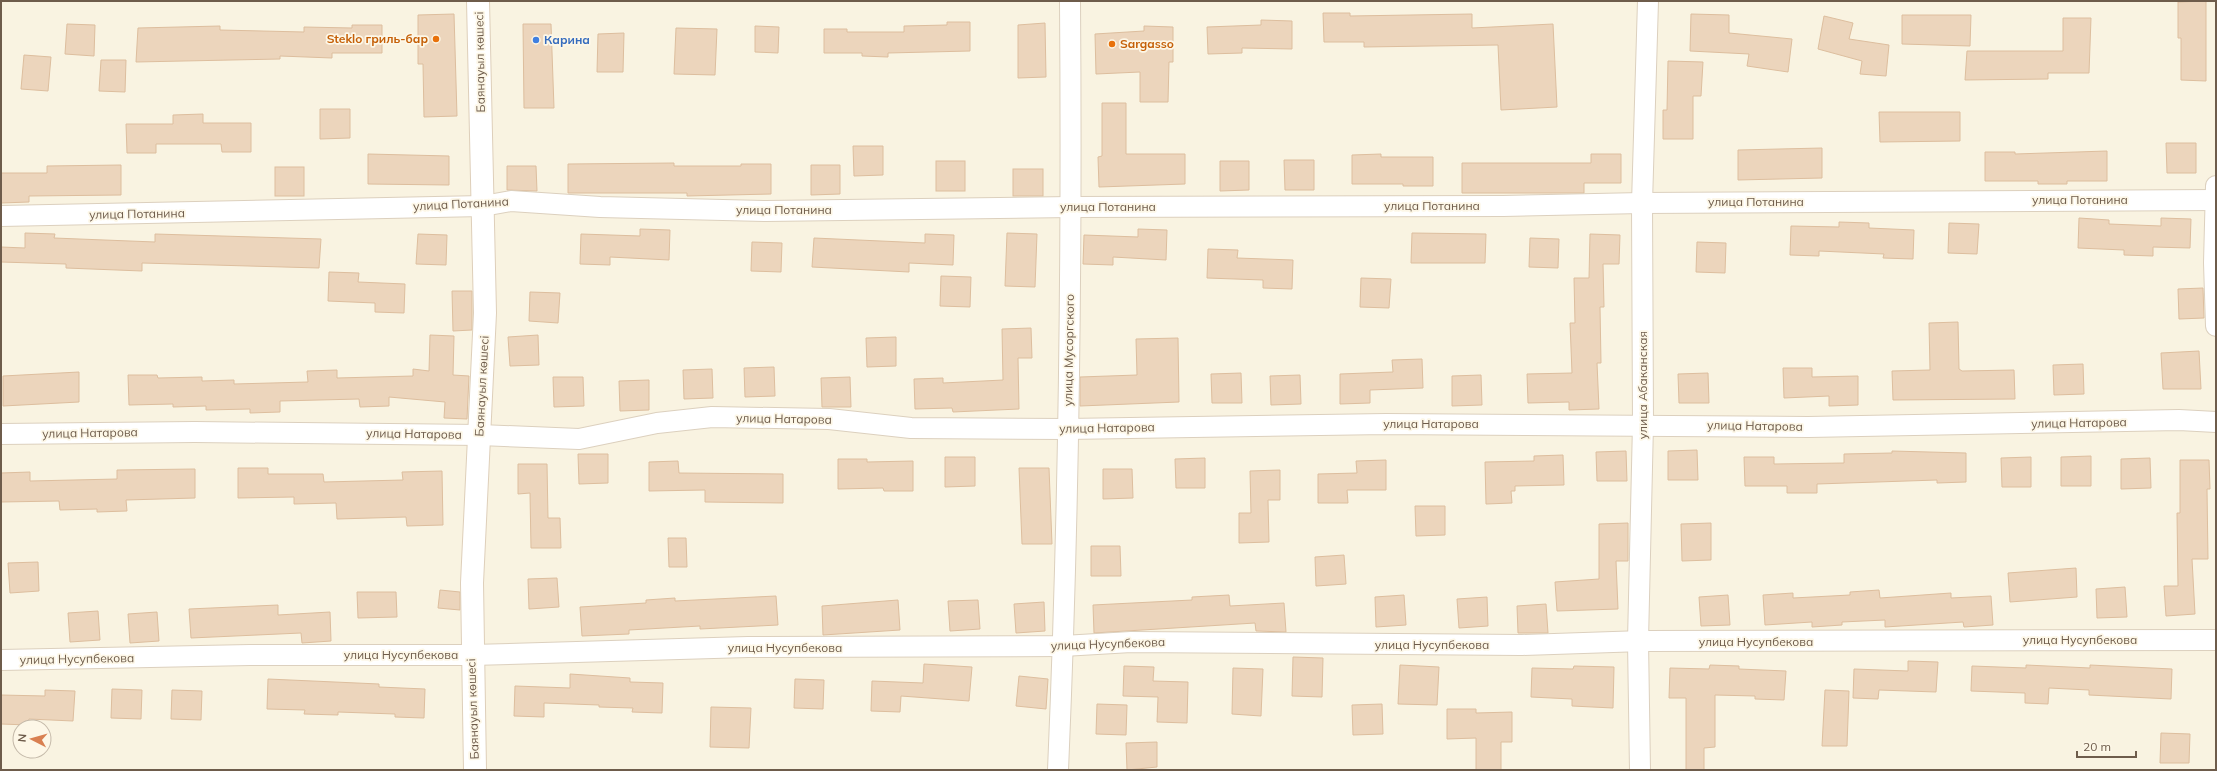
<svg xmlns="http://www.w3.org/2000/svg" width="2217" height="771" font-family="Mulish,sans-serif">
<style>
.building{fill:#ecd5bc;stroke:#ddbe9e}
.lines{fill:none;stroke-linecap:round;stroke-linejoin:round}
.street-casing{stroke:#dcd0be;stroke-width:22}
.secondary-casing{stroke:#decfba;stroke-width:24}
.street{stroke:#fff;stroke-width:20}
.secondary{stroke:#fff;stroke-width:22}
.food-dot{fill:#e8710a;stroke:#fdf7e7;stroke-width:1.5}
.shop-dot{fill:#3f7fe0;stroke:#fdf7e7;stroke-width:1.5}
.labels{text-anchor:middle;stroke-width:3.5;stroke-linejoin:round;paint-order:stroke}
.food-label{font-size:12px;font-weight:bold;fill:#c56008;stroke:#fdf7e7;text-anchor:end}
.shop-label{font-size:12px;font-weight:bold;fill:#366cbe;stroke:#fdf7e7;text-anchor:start}
.street-label{font-size:12px;fill:#6e5c4b;stroke:#fdf7e7}
</style>
<rect width="100%" height="100%" fill="#f9f3e1"/>
<g class="building">
<path d="M 2206,1 L 2206,81 L 2181,80 L 2181,38 L 2178,38 L 2178,2 Z"/>
<path d="M 1323,13 L 1350,13 L 1350,16 L 1472,14 L 1472,28 L 1553,24 L 1557,107 L 1501,110 L 1498,45 L 1364,47 L 1364,42 L 1324,42 Z"/>
<path d="M 454,14 L 457,116 L 424,117 L 423,64 L 418,64 L 418,15 Z"/>
<path d="M 1691,14 L 1729,15 L 1729,33 L 1792,39 L 1788,72 L 1747,66 L 1749,54 L 1690,51 Z"/>
<path d="M 1902,15 L 1971,15 L 1970,46 L 1902,44 Z"/>
<path d="M 1824,16 L 1853,23 L 1849,39 L 1889,45 L 1886,76 L 1860,74 L 1862,61 L 1818,49 Z"/>
<path d="M 2063,18 L 2091,18 L 2089,73 L 2048,73 L 2048,79 L 1965,80 L 1967,51 L 2063,51 Z"/>
<path d="M 1261,20 L 1292,21 L 1292,49 L 1242,48 L 1242,53 L 1208,54 L 1207,27 L 1261,25 Z"/>
<path d="M 947,22 L 970,22 L 970,51 L 888,53 L 888,57 L 862,56 L 862,53 L 824,53 L 824,29 L 847,29 L 847,32 L 904,32 L 904,26 L 947,25 Z"/>
<path d="M 1045,23 L 1046,77 L 1018,78 L 1018,25 Z"/>
<path d="M 67,24 L 95,25 L 94,56 L 65,54 Z"/>
<path d="M 523,24 L 551,24 L 554,108 L 524,108 Z"/>
<path d="M 352,25 L 382,25 L 382,53 L 332,53 L 332,58 L 280,56 L 280,59 L 136,62 L 138,28 L 220,26 L 220,30 L 304,32 L 304,27 L 352,28 Z"/>
<path d="M 755,26 L 779,27 L 778,53 L 755,52 Z"/>
<path d="M 1144,26 L 1173,27 L 1173,62 L 1169,62 L 1168,102 L 1140,102 L 1140,72 L 1096,74 L 1095,34 L 1144,31 Z"/>
<path d="M 676,28 L 717,29 L 715,75 L 674,74 Z"/>
<path d="M 624,33 L 623,72 L 597,72 L 598,34 Z"/>
<path d="M 24,55 L 51,57 L 48,91 L 21,89 Z"/>
<path d="M 101,60 L 126,60 L 125,92 L 99,91 Z"/>
<path d="M 1668,61 L 1703,62 L 1701,96 L 1693,96 L 1693,139 L 1663,139 L 1663,110 L 1667,110 Z"/>
<path d="M 1102,103 L 1126,103 L 1126,154 L 1185,154 L 1185,184 L 1099,187 L 1098,157 L 1102,156 Z"/>
<path d="M 320,109 L 350,109 L 350,138 L 320,139 Z"/>
<path d="M 1879,112 L 1960,112 L 1960,141 L 1880,142 Z"/>
<path d="M 203,114 L 203,123 L 251,123 L 251,152 L 222,152 L 221,144 L 156,144 L 156,153 L 127,153 L 126,124 L 173,124 L 173,115 Z"/>
<path d="M 2166,143 L 2196,143 L 2196,173 L 2167,173 Z"/>
<path d="M 853,146 L 883,146 L 883,175 L 854,176 Z"/>
<path d="M 1822,148 L 1822,178 L 1738,180 L 1738,150 Z"/>
<path d="M 2107,151 L 2107,181 L 2067,181 L 2067,184 L 2038,184 L 2038,181 L 1985,181 L 1985,152 L 2015,152 L 2015,154 Z"/>
<path d="M 368,154 L 449,156 L 449,185 L 368,184 Z"/>
<path d="M 1381,154 L 1381,157 L 1433,157 L 1433,186 L 1403,186 L 1403,184 L 1352,184 L 1352,155 Z"/>
<path d="M 1591,154 L 1621,154 L 1621,183 L 1584,183 L 1584,193 L 1462,193 L 1462,163 L 1591,163 Z"/>
<path d="M 1284,160 L 1314,160 L 1314,190 L 1285,190 Z"/>
<rect x="936" y="161" width="29" height="30"/>
<path d="M 1220,161 L 1249,161 L 1249,190 L 1220,191 Z"/>
<path d="M 674,163 L 674,166 L 741,166 L 741,164 L 771,164 L 771,194 L 687,196 L 687,193 L 568,193 L 568,164 Z"/>
<path d="M 121,165 L 121,195 L 29,196 L 29,202 L 1,203 L 1,173 L 47,173 L 47,166 Z"/>
<path d="M 811,165 L 840,165 L 840,194 L 811,195 Z"/>
<path d="M 507,166 L 536,166 L 537,191 L 507,190 Z"/>
<rect x="275" y="167" width="29" height="29"/>
<rect x="1013" y="169" width="30" height="27"/>
<path d="M 2079,218 L 2109,220 L 2109,224 L 2161,226 L 2161,218 L 2191,219 L 2190,248 L 2153,247 L 2153,256 L 2124,255 L 2124,250 L 2078,248 Z"/>
<path d="M 1839,222 L 1869,223 L 1869,228 L 1914,230 L 1913,259 L 1883,258 L 1884,254 L 1819,251 L 1819,256 L 1790,255 L 1791,226 L 1839,227 Z"/>
<path d="M 1949,223 L 1979,224 L 1977,254 L 1948,253 Z"/>
<path d="M 640,229 L 670,230 L 669,260 L 610,257 L 610,265 L 580,264 L 581,234 L 640,236 Z"/>
<path d="M 1138,229 L 1167,230 L 1166,260 L 1113,257 L 1113,265 L 1083,264 L 1084,235 L 1138,237 Z"/>
<path d="M 25,233 L 55,234 L 54,238 L 155,242 L 155,234 L 321,239 L 319,268 L 142,263 L 142,271 L 66,268 L 66,264 L 1,262 L 1,247 L 25,248 Z"/>
<path d="M 1007,233 L 1037,234 L 1035,287 L 1005,286 Z"/>
<path d="M 1412,233 L 1486,234 L 1485,263 L 1411,263 Z"/>
<path d="M 418,234 L 447,235 L 446,265 L 416,264 Z"/>
<path d="M 925,234 L 954,235 L 953,265 L 909,263 L 909,272 L 812,267 L 814,238 L 925,243 Z"/>
<path d="M 1590,234 L 1620,235 L 1619,264 L 1603,264 L 1604,307 L 1600,307 L 1601,363 L 1597,363 L 1599,409 L 1569,410 L 1569,402 L 1528,403 L 1527,374 L 1572,373 L 1570,323 L 1575,323 L 1574,278 L 1589,278 Z"/>
<path d="M 1530,238 L 1559,239 L 1558,268 L 1529,267 Z"/>
<path d="M 752,242 L 782,243 L 781,272 L 751,271 Z"/>
<path d="M 1697,242 L 1726,243 L 1725,273 L 1696,272 Z"/>
<path d="M 1208,249 L 1238,250 L 1237,258 L 1293,260 L 1292,289 L 1263,288 L 1263,280 L 1207,278 Z"/>
<path d="M 329,272 L 359,273 L 358,282 L 405,284 L 404,313 L 375,312 L 375,303 L 328,301 Z"/>
<path d="M 941,276 L 971,277 L 970,307 L 940,306 Z"/>
<path d="M 1361,278 L 1391,279 L 1389,308 L 1360,307 Z"/>
<path d="M 2203,288 L 2204,318 L 2179,319 L 2178,289 Z"/>
<path d="M 452,291 L 472,291 L 472,330 L 453,331 Z"/>
<path d="M 530,292 L 560,293 L 558,323 L 529,321 Z"/>
<path d="M 1958,322 L 1959,369 L 1962,371 L 2014,370 L 2015,399 L 1893,400 L 1892,371 L 1930,370 L 1929,323 Z"/>
<path d="M 1031,328 L 1032,358 L 1018,358 L 1019,409 L 953,412 L 952,408 L 915,409 L 914,379 L 943,378 L 943,383 L 1003,380 L 1002,329 Z"/>
<path d="M 430,335 L 454,336 L 453,375 L 469,376 L 467,419 L 444,418 L 445,402 L 389,397 L 389,406 L 360,407 L 359,399 L 280,401 L 280,412 L 250,413 L 250,409 L 206,410 L 206,406 L 173,407 L 173,404 L 129,405 L 128,375 L 157,375 L 158,378 L 202,377 L 202,381 L 234,380 L 234,384 L 308,382 L 307,371 L 337,370 L 337,378 L 413,376 L 413,369 L 429,371 Z"/>
<path d="M 538,335 L 539,365 L 510,366 L 508,337 Z"/>
<path d="M 896,337 L 896,366 L 867,367 L 866,338 Z"/>
<path d="M 1178,338 L 1179,402 L 1080,406 L 1080,377 L 1137,375 L 1136,339 Z"/>
<path d="M 2199,351 L 2201,389 L 2163,389 L 2161,353 Z"/>
<path d="M 1422,359 L 1423,388 L 1370,390 L 1370,403 L 1340,404 L 1340,374 L 1393,372 L 1392,360 Z"/>
<path d="M 2083,364 L 2084,394 L 2054,395 L 2053,365 Z"/>
<path d="M 774,367 L 775,396 L 745,397 L 744,368 Z"/>
<path d="M 1783,368 L 1812,368 L 1812,377 L 1858,376 L 1858,405 L 1829,406 L 1829,396 L 1784,398 Z"/>
<path d="M 712,369 L 713,398 L 684,399 L 683,370 Z"/>
<path d="M 79,372 L 79,402 L 3,406 L 3,376 Z"/>
<path d="M 1241,373 L 1242,403 L 1212,403 L 1211,374 Z"/>
<path d="M 1708,373 L 1709,403 L 1679,403 L 1678,374 Z"/>
<path d="M 1300,375 L 1301,404 L 1271,405 L 1270,376 Z"/>
<path d="M 1481,375 L 1482,405 L 1452,406 L 1452,376 Z"/>
<path d="M 553,377 L 583,377 L 584,406 L 554,407 Z"/>
<path d="M 850,377 L 851,407 L 822,407 L 821,378 Z"/>
<path d="M 649,380 L 649,410 L 620,411 L 619,381 Z"/>
<path d="M 1697,450 L 1698,480 L 1668,480 L 1668,451 Z"/>
<path d="M 1626,451 L 1627,481 L 1597,481 L 1596,452 Z"/>
<path d="M 1892,451 L 1966,453 L 1966,482 L 1937,483 L 1937,480 L 1817,484 L 1817,493 L 1787,493 L 1787,486 L 1745,486 L 1744,457 L 1774,457 L 1774,464 L 1844,463 L 1844,454 L 1892,453 Z"/>
<path d="M 578,454 L 608,454 L 608,483 L 579,484 Z"/>
<path d="M 1563,455 L 1564,485 L 1515,486 L 1515,491 L 1511,491 L 1512,503 L 1486,504 L 1485,462 L 1534,461 L 1534,456 Z"/>
<path d="M 2091,456 L 2091,486 L 2061,486 L 2061,457 Z"/>
<path d="M 945,457 L 975,457 L 975,486 L 945,487 Z"/>
<path d="M 2031,457 L 2031,487 L 2002,487 L 2001,458 Z"/>
<path d="M 1205,458 L 1205,488 L 1176,488 L 1175,459 Z"/>
<path d="M 2150,458 L 2151,488 L 2121,489 L 2121,459 Z"/>
<path d="M 838,459 L 867,459 L 867,462 L 913,461 L 913,491 L 884,491 L 883,488 L 838,489 Z"/>
<path d="M 1386,460 L 1386,490 L 1347,490 L 1348,503 L 1318,503 L 1318,474 L 1357,473 L 1356,461 Z"/>
<path d="M 2180,460 L 2209,460 L 2210,489 L 2207,489 L 2208,559 L 2192,559 L 2195,614 L 2166,616 L 2164,586 L 2178,586 L 2177,513 L 2180,513 Z"/>
<path d="M 678,461 L 679,473 L 783,474 L 783,503 L 705,502 L 705,490 L 649,491 L 649,462 Z"/>
<path d="M 518,464 L 547,464 L 548,518 L 560,518 L 561,548 L 531,548 L 530,493 L 518,494 Z"/>
<path d="M 238,468 L 268,468 L 268,474 L 323,474 L 324,482 L 403,480 L 402,472 L 442,471 L 443,525 L 407,526 L 406,517 L 337,519 L 336,503 L 294,504 L 294,497 L 238,498 Z"/>
<path d="M 1019,468 L 1049,468 L 1052,544 L 1022,544 Z"/>
<path d="M 195,469 L 195,498 L 126,500 L 127,511 L 97,512 L 97,509 L 60,510 L 59,501 L 1,502 L 1,473 L 30,472 L 30,481 L 117,479 L 117,470 Z"/>
<path d="M 1103,469 L 1132,469 L 1133,498 L 1103,499 Z"/>
<path d="M 1280,470 L 1280,500 L 1268,500 L 1269,542 L 1239,543 L 1239,513 L 1251,513 L 1250,471 Z"/>
<path d="M 1415,506 L 1445,506 L 1445,535 L 1416,536 Z"/>
<path d="M 1628,523 L 1628,561 L 1616,561 L 1618,609 L 1557,611 L 1555,582 L 1599,579 L 1599,524 Z"/>
<path d="M 1711,523 L 1711,560 L 1682,561 L 1681,524 Z"/>
<path d="M 668,538 L 686,538 L 687,567 L 669,567 Z"/>
<path d="M 1091,546 L 1120,546 L 1121,576 L 1091,576 Z"/>
<path d="M 1344,555 L 1346,584 L 1316,586 L 1315,557 Z"/>
<path d="M 38,562 L 39,591 L 10,593 L 8,563 Z"/>
<path d="M 2076,568 L 2077,597 L 2010,602 L 2008,573 Z"/>
<path d="M 557,578 L 559,607 L 529,609 L 528,579 Z"/>
<path d="M 2125,587 L 2127,617 L 2097,618 L 2096,589 Z"/>
<path d="M 440,590 L 460,592 L 460,610 L 438,608 Z"/>
<path d="M 1879,590 L 1880,598 L 1951,593 L 1951,598 L 1991,596 L 1993,625 L 1964,627 L 1963,622 L 1885,627 L 1885,620 L 1842,622 L 1842,625 L 1812,627 L 1812,622 L 1765,625 L 1763,595 L 1793,593 L 1793,598 L 1850,595 L 1850,592 Z"/>
<path d="M 357,592 L 396,592 L 397,617 L 358,618 Z"/>
<path d="M 1229,595 L 1230,606 L 1284,603 L 1286,632 L 1256,631 L 1255,623 L 1094,633 L 1093,605 L 1192,600 L 1192,597 Z"/>
<path d="M 1404,595 L 1406,625 L 1376,627 L 1375,597 Z"/>
<path d="M 1728,595 L 1730,625 L 1701,626 L 1699,597 Z"/>
<path d="M 776,596 L 778,625 L 700,629 L 700,626 L 629,630 L 629,634 L 582,636 L 580,607 L 646,603 L 646,600 L 675,598 L 675,601 Z"/>
<path d="M 1487,597 L 1488,626 L 1459,628 L 1457,599 Z"/>
<path d="M 898,600 L 900,630 L 823,635 L 822,606 Z"/>
<path d="M 978,600 L 980,629 L 950,631 L 948,601 Z"/>
<path d="M 1044,602 L 1045,631 L 1016,633 L 1014,604 Z"/>
<path d="M 1546,604 L 1548,633 L 1518,633 L 1517,606 Z"/>
<path d="M 278,605 L 278,615 L 330,612 L 331,641 L 302,643 L 301,633 L 191,638 L 189,609 Z"/>
<path d="M 98,611 L 100,640 L 70,642 L 68,613 Z"/>
<path d="M 157,612 L 159,641 L 130,643 L 128,614 Z"/>
<path d="M 1293,657 L 1323,658 L 1322,697 L 1292,696 Z"/>
<path d="M 1908,661 L 1938,662 L 1936,692 L 1879,690 L 1878,699 L 1853,698 L 1854,669 L 1908,671 Z"/>
<path d="M 924,664 L 972,667 L 969,701 L 901,696 L 900,712 L 871,711 L 872,681 L 923,683 Z"/>
<path d="M 1400,665 L 1439,667 L 1437,705 L 1398,704 Z"/>
<path d="M 1710,665 L 1739,666 L 1739,669 L 1786,671 L 1784,700 L 1755,699 L 1755,696 L 1715,695 L 1715,747 L 1704,748 L 1704,770 L 1686,770 L 1686,698 L 1669,698 L 1670,668 L 1709,669 Z"/>
<path d="M 2026,665 L 2090,668 L 2090,665 L 2172,669 L 2171,699 L 2089,695 L 2089,690 L 2049,688 L 2048,704 L 2025,703 L 2025,693 L 1971,691 L 1972,666 L 2026,668 Z"/>
<path d="M 1124,666 L 1154,667 L 1153,681 L 1188,682 L 1187,723 L 1157,722 L 1158,697 L 1123,696 Z"/>
<path d="M 1574,666 L 1614,667 L 1613,708 L 1572,706 L 1572,699 L 1531,697 L 1532,668 L 1573,669 Z"/>
<path d="M 1233,668 L 1263,669 L 1261,716 L 1232,714 Z"/>
<path d="M 570,674 L 630,678 L 630,682 L 663,683 L 662,713 L 632,712 L 633,708 L 599,707 L 599,705 L 544,703 L 544,717 L 514,716 L 515,686 L 570,688 Z"/>
<path d="M 1019,676 L 1048,679 L 1046,709 L 1016,706 Z"/>
<path d="M 268,679 L 379,684 L 379,687 L 425,689 L 424,718 L 395,717 L 395,714 L 338,712 L 338,715 L 304,714 L 305,710 L 267,709 Z"/>
<path d="M 795,679 L 824,680 L 823,709 L 794,708 Z"/>
<path d="M 112,689 L 142,690 L 141,719 L 111,718 Z"/>
<path d="M 45,690 L 75,691 L 73,721 L 29,719 L 28,725 L 1,724 L 1,695 L 45,696 Z"/>
<path d="M 172,690 L 202,691 L 201,720 L 171,719 Z"/>
<path d="M 1825,690 L 1849,691 L 1847,746 L 1822,746 Z"/>
<path d="M 1097,704 L 1127,705 L 1126,735 L 1096,734 Z"/>
<path d="M 1382,704 L 1383,734 L 1353,735 L 1352,705 Z"/>
<path d="M 711,707 L 751,708 L 749,748 L 710,747 Z"/>
<path d="M 1447,709 L 1476,709 L 1476,713 L 1512,712 L 1512,742 L 1501,742 L 1501,770 L 1476,770 L 1476,738 L 1447,739 Z"/>
<path d="M 2161,733 L 2190,734 L 2189,763 L 2160,763 Z"/>
<path d="M 1157,742 L 1157,767 L 1127,770 L 1126,743 Z"/>
</g>
<g class="lines">
<g class="street-casing">
<g id="street">
<path d="M 2216,186 L 2214,263 L 2216,326"/>
<path d="M 1,216 L 483,206 L 511,201 L 600,207 L 766,211 L 1072,207 L 1503,206 L 1642,203 L 2216,200"/>
<path d="M 1,434 L 195,432 L 480,435 L 579,439 L 657,423 L 712,417 L 829,419 L 911,428 L 1067,429 L 1386,424 L 1808,427 L 2179,420 L 2216,422"/>
<path d="M 1,660 L 250,655 L 472,655 L 748,647 L 1063,646 L 1131,642 L 1522,645 L 1643,641 L 2216,640"/>
<path d="M 1058,770 C 1069,514 1072,257 1070,1"/>
<path d="M 1640,770 L 1638,641 L 1643,424 L 1642,203 L 1648,1"/>
</g>
</g>
<g class="secondary-casing">
<path id="secondary" d="M 475,770 L 472,583 L 485,313 L 478,1"/>
</g>
<use href="#street" class="street"/>
<use href="#secondary" class="secondary"/>
</g>
<g class="food-dot">
<circle cx="436" cy="39" r="4"/>
<circle cx="1112" cy="44" r="4"/>
</g>
<circle class="shop-dot" cx="536" cy="40" r="4"/>
<g class="labels">
<g class="food-label">
<text x="428" y="43">Steklo гриль-бар</text>
<text x="1120" y="48" text-anchor="start">Sargasso</text>
</g>
<g class="shop-label">
<text x="544" y="44">Карина</text>
</g>
<g class="street-label">
<text transform="translate(480 62) rotate(-91)" y="4">Баянауыл көшесі</text>
<text x="2080" y="204">улица Потанина</text>
<text x="1756" y="206">улица Потанина</text>
<text transform="translate(461 204) rotate(-3)" y="4">улица Потанина</text>
<text x="1432" y="210">улица Потанина</text>
<text x="1108" y="211">улица Потанина</text>
<text x="784" y="214">улица Потанина</text>
<text transform="translate(137 214) rotate(-1)" y="4">улица Потанина</text>
<text transform="translate(1069 350) rotate(-89)" y="4">улица Мусоргского</text>
<text transform="translate(1643 385) rotate(-90)" y="4">улица Абаканская</text>
<text transform="translate(482 386) rotate(-87)" y="4">Баянауыл көшесі</text>
<text transform="translate(784 419) rotate(1)" y="4">улица Натарова</text>
<text transform="translate(2079 423) rotate(-1)" y="4">улица Натарова</text>
<text x="1431" y="428">улица Натарова</text>
<text transform="translate(1755 426) rotate(1)" y="4">улица Натарова</text>
<text transform="translate(1107 428) rotate(-1)" y="4">улица Натарова</text>
<text transform="translate(90 433) rotate(-1)" y="4">улица Натарова</text>
<text transform="translate(414 434) rotate(1)" y="4">улица Натарова</text>
<text x="2080" y="644">улица Нусупбекова</text>
<text x="1756" y="646">улица Нусупбекова</text>
<text transform="translate(1108 644) rotate(-2)" y="4">улица Нусупбекова</text>
<text x="1432" y="649">улица Нусупбекова</text>
<text x="785" y="652">улица Нусупбекова</text>
<text x="401" y="659">улица Нусупбекова</text>
<text transform="translate(77 659) rotate(-1)" y="4">улица Нусупбекова</text>
<text transform="translate(473 709) rotate(-92)" y="4">Баянауыл көшесі</text>
</g>
</g>
<rect width="2217" height="771" fill="none" stroke="#6e5c4b" stroke-width="4"/>
<g transform="translate(32 739) rotate(276)"><circle r="19" fill="#fdf7e7" stroke="#c4b9a9"/>
<path d="M0-3L7 15L0 10L-7 15Z" fill="#d98051"/>
<text y="-6" font-size="11" font-weight="bold" text-anchor="middle" fill="#6e5c4b">N</text>
</g>
<path d="M2077 751v6h59v-6" fill="none" stroke="#6e5c4b" stroke-width="2"/>
<text x="2083" y="751" font-size="12" fill="#6e5c4b" stroke="#fdf7e7" stroke-width="3" paint-order="stroke">20 m</text>
</svg>
